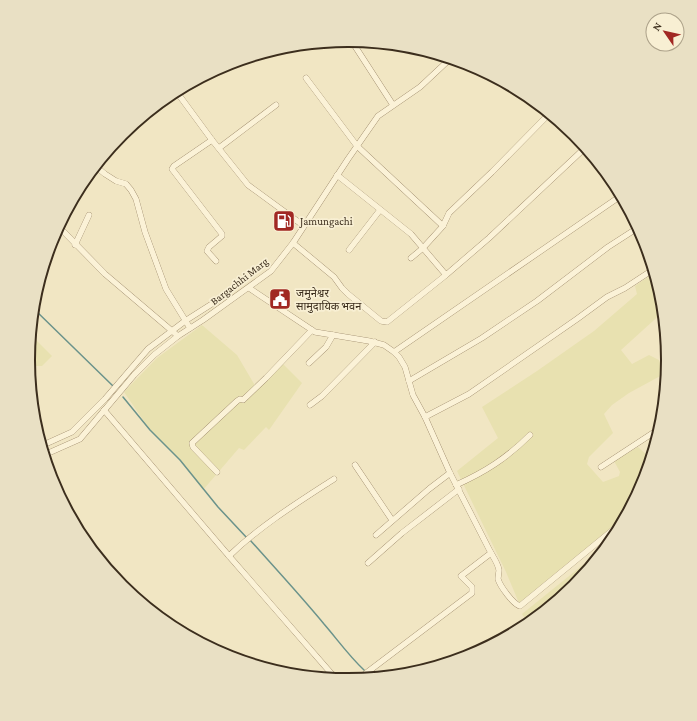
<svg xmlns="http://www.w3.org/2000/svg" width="697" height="721" font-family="'Crimson Pro','Noto Sans Devanagari',serif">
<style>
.farmland{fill:#e8e1b0}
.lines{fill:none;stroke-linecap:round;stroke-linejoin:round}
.stream{stroke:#6b938b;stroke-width:1.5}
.minor-casing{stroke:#8d7758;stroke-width:6}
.minor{stroke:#fbf2d7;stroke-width:5.5}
.labels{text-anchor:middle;stroke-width:3.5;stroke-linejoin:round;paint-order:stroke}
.poi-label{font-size:11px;fill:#3c2e1d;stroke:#f8efd3;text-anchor:start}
.street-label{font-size:11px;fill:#3c2e1d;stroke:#f8efd3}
.rim{fill:none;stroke:#3c2e1d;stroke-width:2}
</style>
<rect width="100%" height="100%" fill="#f1e6c3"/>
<g class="farmland">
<path d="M 655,272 L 663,298 L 664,311 L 621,350 L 632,364 L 649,355 L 659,360 L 664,374 L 629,393 L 612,405 L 604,414 L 613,433 L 589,457 L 587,464 L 603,482 L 619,476 L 620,472 L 614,461 L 638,447 L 648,456 L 654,452 L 645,483 L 628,514 L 519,603 L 506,572 L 457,471 L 498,438 L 482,407 L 537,371 L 594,331 L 637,294 L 635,286 Z"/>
<path d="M 202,325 L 237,355 L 257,389 L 282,363 L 302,383 L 269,430 L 266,427 L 244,450 L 239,448 L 203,490 L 180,460 L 150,430 L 124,392 L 157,358 Z"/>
<path d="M 31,335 L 52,356 L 42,366 L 30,366 L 29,368 L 28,360 Z"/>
<path d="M 655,436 L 658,439 L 655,449 L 648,439 Z"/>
<path d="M 615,539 L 575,587 L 529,625 L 522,614 Z"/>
</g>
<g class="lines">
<g class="stream">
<path d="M 33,308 L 113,386"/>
<path d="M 123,397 L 150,430 L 180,460 L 218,507 L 247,538"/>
<path d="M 250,540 C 275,568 300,595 324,624 C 337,639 349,656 364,670"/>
<path d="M 369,675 L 373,679"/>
</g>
<g class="minor-casing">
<g id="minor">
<path d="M 351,40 L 393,105"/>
<path d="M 441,55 L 447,62"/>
<path d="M 306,78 L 357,146 L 443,226"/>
<path d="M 176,91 L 212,140 L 248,185 L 304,226"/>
<path d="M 212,140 L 174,166 L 172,169 L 222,234 L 222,236 L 209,247 L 207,251 L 216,261"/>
<path d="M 219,148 L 276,105"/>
<path d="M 95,166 L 105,174 L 116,181 L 126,184 L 131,190 L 136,199 L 145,232 L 166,289 L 190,328"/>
<path d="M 337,175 L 411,234 L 446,275 L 489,238 L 586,147"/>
<path d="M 63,231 L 105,274 L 178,336"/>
<path d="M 293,243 L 334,277 L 342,288 L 348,294 L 381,321 L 387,322 L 446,275"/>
<path d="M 75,245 L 89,215"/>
<path d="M 349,250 L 380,210"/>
<path d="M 411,258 L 423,248 L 443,226 L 449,213 L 492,172 L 550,113"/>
<path d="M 249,288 L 315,332 L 369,341 L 384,345 L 394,352 L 399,357 L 405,367 L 413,395 L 425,417 L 450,473 L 491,553 L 461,576 L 472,587 L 472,593 L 357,680"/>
<path d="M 394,352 L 622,195"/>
<path d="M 309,363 L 326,347 L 333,335"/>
<path d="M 409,381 L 482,338 L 537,301 L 608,247 L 639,227"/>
<path d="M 310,405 L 322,396 L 375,342"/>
<path d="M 104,410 L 229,556 L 337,680"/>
<path d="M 425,417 L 469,394 L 577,319 L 607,297 L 625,288 L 654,269"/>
<path d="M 41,446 L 72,432 L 105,399 L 148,349 L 185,321 L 218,300"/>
<path d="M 44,455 L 80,439 L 134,375 L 154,355 L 178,336 L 203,320 L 271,271 L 293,243 L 348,159 L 378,116 L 420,87 L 451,58"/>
<path d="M 355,465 L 392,520"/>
<path d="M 601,467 L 662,427"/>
<path d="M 217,472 L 193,447 L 192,443 L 237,401 L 240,399 L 243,400 L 266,378 L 312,330"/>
<path d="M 456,485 C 485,472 507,458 530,435"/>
<path d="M 376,535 L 429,489 L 450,473"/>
<path d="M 491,553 C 494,558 498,564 499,570 C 499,573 498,576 498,579 C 500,586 513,604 520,606 L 625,520"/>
<path d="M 229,556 C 260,526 297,503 334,479"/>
<path d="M 368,563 L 402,533 L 459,489"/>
<path d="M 451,663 L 459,657 L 462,659"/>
</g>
</g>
<use href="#minor" class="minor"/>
</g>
<defs>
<g id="fuel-square" transform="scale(1.15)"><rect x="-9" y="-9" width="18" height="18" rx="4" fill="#a12823" stroke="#f8efd3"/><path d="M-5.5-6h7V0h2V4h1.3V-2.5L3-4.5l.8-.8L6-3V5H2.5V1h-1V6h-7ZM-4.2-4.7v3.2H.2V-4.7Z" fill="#fff"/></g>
<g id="civic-square" transform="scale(1.15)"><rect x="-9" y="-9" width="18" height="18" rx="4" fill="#a12823" stroke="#f8efd3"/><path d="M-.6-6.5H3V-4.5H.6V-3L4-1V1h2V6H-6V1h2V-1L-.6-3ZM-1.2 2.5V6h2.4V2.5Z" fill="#fff"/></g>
</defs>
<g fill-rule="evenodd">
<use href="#fuel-square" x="284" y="221"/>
<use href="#civic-square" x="280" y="299"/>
</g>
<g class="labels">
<g class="poi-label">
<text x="300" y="225">Jamungachi</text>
<text x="296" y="297">जमुनेश्वर<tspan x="296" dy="13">सामुदायिक भवन</tspan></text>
</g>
<g class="street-label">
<text transform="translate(239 281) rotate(-38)" y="4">Bargachhi Marg</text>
</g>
</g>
<path d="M0 0H697V721H0ZM35 360a313 313 0 1 1 626 0a313 313 0 1 1-626 0Z" fill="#e9e0c4" fill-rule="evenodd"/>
<path class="rim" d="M35 360a313 313 0 1 1 626 0a313 313 0 1 1-626 0Z"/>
<g transform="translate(665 32) rotate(304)"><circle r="19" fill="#f8efd3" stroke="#ada28a"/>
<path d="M0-3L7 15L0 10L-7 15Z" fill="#a12823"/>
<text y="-6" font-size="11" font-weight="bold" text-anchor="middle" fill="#3c2e1d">N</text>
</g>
</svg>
